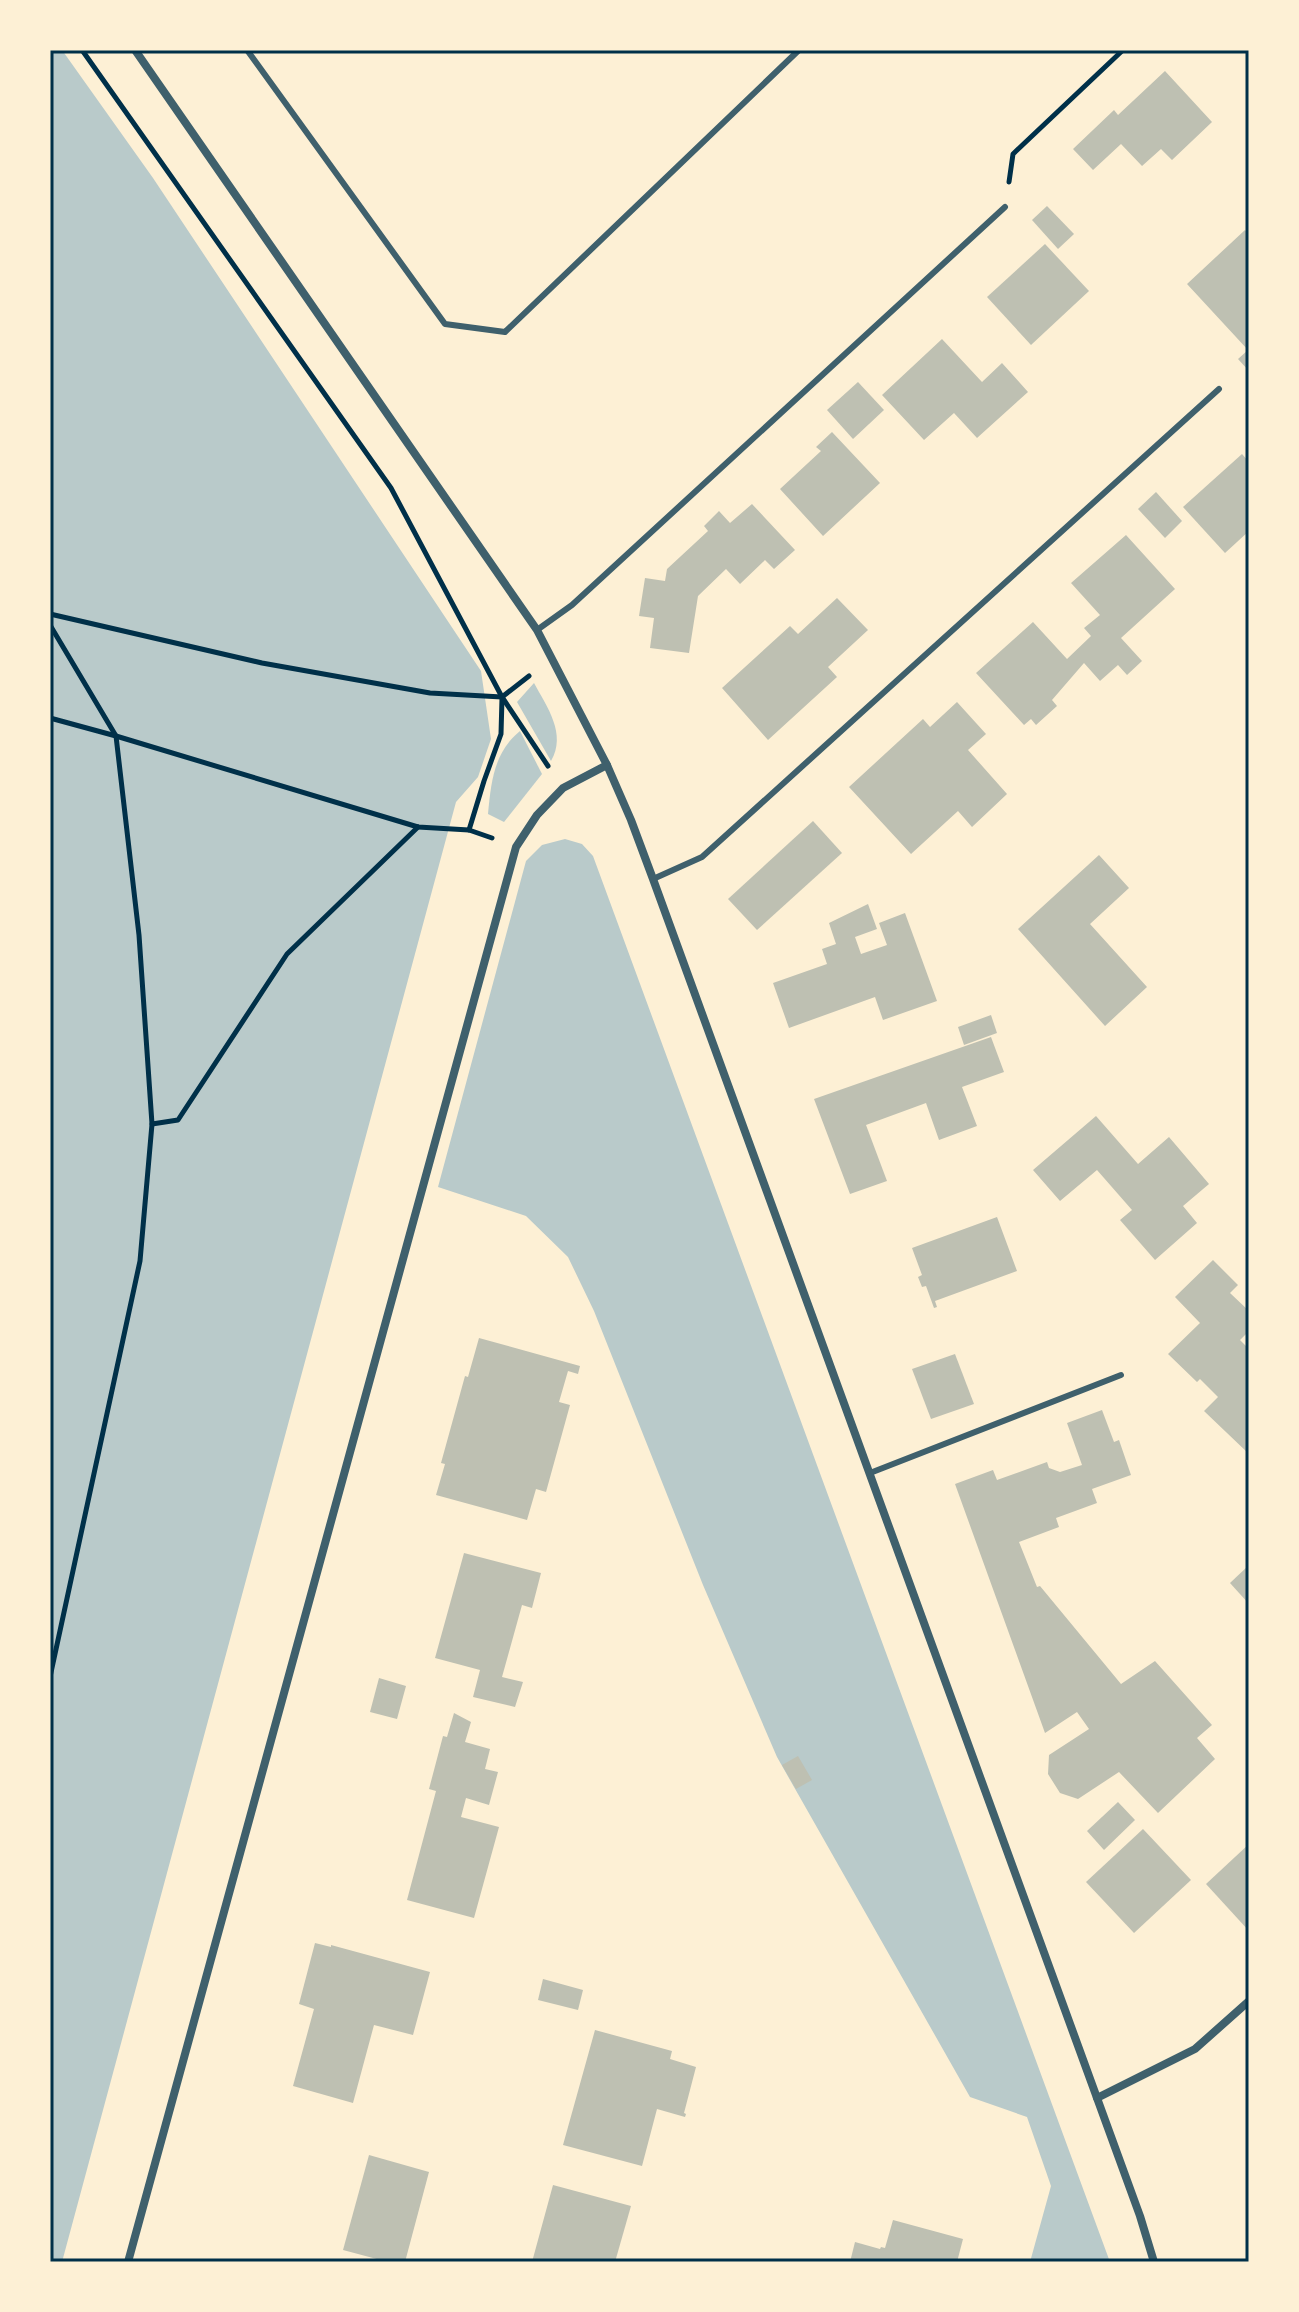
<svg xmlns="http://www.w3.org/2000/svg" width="1299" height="2312" font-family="'DejaVu Sans',sans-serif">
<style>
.green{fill:#b9caca}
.building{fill:#bec0b2}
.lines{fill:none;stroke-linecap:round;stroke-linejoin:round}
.path{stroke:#003049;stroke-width:5}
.service{stroke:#3f606c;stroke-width:6}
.minor{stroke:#3f606c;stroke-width:8}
.neatline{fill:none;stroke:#003049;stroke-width:3}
</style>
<rect width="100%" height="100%" fill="#fdf0d5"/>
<g class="green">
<path d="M 50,50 L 62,50 L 153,178 L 481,671 L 491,739 L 478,777 L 456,802 L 62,2262 L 50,2262 Z"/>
<path d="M 534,683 C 547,707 567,734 551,761 L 517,702 Z"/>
<path d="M 520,731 L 542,774 L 504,822 L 488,814 C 491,782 494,752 520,731 Z"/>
<path d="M 565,839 L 582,844 L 593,856 L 1110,2262 L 1030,2262 L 1051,2186 L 1027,2117 L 970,2097 L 777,1757 L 703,1585 L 594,1311 L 568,1257 L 526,1216 L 438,1187 L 526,861 L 542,845 Z"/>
</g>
<g class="building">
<path d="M 1165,71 L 1212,122 L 1172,160 L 1161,149 L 1142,166 L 1121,144 L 1093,170 L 1073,149 L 1114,110 L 1118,115 Z"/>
<path d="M 1047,206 L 1074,234 L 1058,249 L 1032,220 Z"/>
<path d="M 1245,230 L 1249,235 L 1249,371 L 1238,359 L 1248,350 L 1187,284 Z"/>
<path d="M 1045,244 L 1089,291 L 1031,345 L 987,297 Z"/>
<path d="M 942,339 L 982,382 L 1002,363 L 1028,392 L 977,438 L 954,413 L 924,440 L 882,395 Z"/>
<path d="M 858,382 L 884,410 L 853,439 L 827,410 Z"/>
<path d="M 832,432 L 880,483 L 823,536 L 780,489 L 821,451 L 816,447 Z"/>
<path d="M 1242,454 L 1249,462 L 1249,531 L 1225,553 L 1183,507 Z"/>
<path d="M 1156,492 L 1182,521 L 1165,538 L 1138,509 Z"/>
<path d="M 752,504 L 795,550 L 774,569 L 765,560 L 740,584 L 726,569 L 698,596 L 689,653 L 650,648 L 654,618 L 639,616 L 645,578 L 665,581 L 667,569 L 708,531 L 704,526 L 719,511 L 730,523 Z"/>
<path d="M 1126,535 L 1175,589 L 1121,638 L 1142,661 L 1127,675 L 1118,665 L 1100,681 L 1084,663 L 1052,700 L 1057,706 L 1036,725 L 1031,719 L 1024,725 L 976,673 L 1033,622 L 1067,659 L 1091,636 L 1084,628 L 1100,615 L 1071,583 Z"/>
<path d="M 837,598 L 868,630 L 828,667 L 837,677 L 768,740 L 722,688 L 790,626 L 798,634 Z"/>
<path d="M 957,702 L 986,734 L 968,750 L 1007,794 L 972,827 L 958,811 L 911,854 L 849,787 L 923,719 L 930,727 Z"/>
<path d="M 813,821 L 842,853 L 757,930 L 728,899 Z"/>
<path d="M 1099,855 L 1129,888 L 1090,924 L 1147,987 L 1105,1026 L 1018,929 Z"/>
<path d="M 868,904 L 877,929 L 855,937 L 861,954 L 887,945 L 879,923 L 905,913 L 937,1001 L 883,1020 L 875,997 L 789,1028 L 773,983 L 827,964 L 822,949 L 836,944 L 829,923 Z"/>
<path d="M 991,1015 L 997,1033 L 964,1045 L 958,1027 Z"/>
<path d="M 991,1037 L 1004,1072 L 962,1087 L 977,1126 L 939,1140 L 926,1103 L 866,1125 L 887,1181 L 850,1194 L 814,1099 Z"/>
<path d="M 1096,1116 L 1138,1164 L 1169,1137 L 1209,1184 L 1183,1206 L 1197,1223 L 1155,1260 L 1120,1220 L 1132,1210 L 1097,1170 L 1060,1201 L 1033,1170 Z"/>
<path d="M 997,1217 L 1017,1271 L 935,1301 L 937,1307 L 934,1308 L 926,1286 L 922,1287 L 918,1277 L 922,1275 L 912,1248 Z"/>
<path d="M 1213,1260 L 1238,1285 L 1230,1293 L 1249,1311 L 1249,1331 L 1240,1340 L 1249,1349 L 1249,1454 L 1204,1411 L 1218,1397 L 1200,1379 L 1197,1382 L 1168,1354 L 1200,1323 L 1175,1297 Z"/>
<path d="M 479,1338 L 580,1366 L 578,1374 L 568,1371 L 559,1402 L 570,1405 L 546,1492 L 536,1489 L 527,1520 L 436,1495 L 445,1464 L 441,1463 L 465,1376 L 468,1377 Z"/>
<path d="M 955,1354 L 974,1404 L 931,1419 L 912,1369 Z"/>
<path d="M 1102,1410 L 1114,1442 L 1119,1440 L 1131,1475 L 1092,1489 L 1097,1503 L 1056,1518 L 1059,1527 L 1019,1542 L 1037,1587 L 1040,1586 L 1121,1684 L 1155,1661 L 1212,1725 L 1197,1738 L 1215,1759 L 1158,1813 L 1119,1772 L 1078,1799 L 1060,1793 L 1048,1774 L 1049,1755 L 1089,1729 L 1077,1712 L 1045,1733 L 955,1484 L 993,1470 L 997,1480 L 1047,1462 L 1049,1468 L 1060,1472 L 1082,1465 L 1067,1423 Z"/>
<path d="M 464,1553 L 541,1573 L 532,1608 L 522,1605 L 502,1677 L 523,1682 L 515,1707 L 473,1697 L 480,1670 L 435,1658 Z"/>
<path d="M 1249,1565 L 1249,1604 L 1230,1583 Z"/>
<path d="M 379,1678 L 406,1686 L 397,1719 L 370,1712 Z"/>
<path d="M 454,1713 L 471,1722 L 465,1742 L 490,1749 L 485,1769 L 498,1772 L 489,1805 L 466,1798 L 461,1817 L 499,1827 L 474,1918 L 407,1900 L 436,1791 L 429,1789 L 443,1736 L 447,1737 Z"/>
<path d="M 798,1756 L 812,1780 L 796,1789 L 782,1765 Z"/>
<path d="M 1118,1802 L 1135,1820 L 1104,1850 L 1087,1831 Z"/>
<path d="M 1143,1829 L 1191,1880 L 1134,1933 L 1086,1882 Z"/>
<path d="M 1249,1844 L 1249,1931 L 1206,1884 Z"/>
<path d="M 315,1943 L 331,1947 L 331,1945 L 430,1972 L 413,2035 L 374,2025 L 353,2103 L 293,2086 L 314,2009 L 299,2004 Z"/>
<path d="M 543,1979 L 583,1990 L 578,2010 L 538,2000 Z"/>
<path d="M 595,2030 L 672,2051 L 670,2059 L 696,2067 L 684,2113 L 686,2114 L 685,2117 L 657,2109 L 642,2166 L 563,2145 Z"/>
<path d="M 369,2155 L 429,2172 L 405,2262 L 388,2262 L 343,2250 Z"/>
<path d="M 553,2185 L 631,2206 L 615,2262 L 532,2262 Z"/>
<path d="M 893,2220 L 963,2239 L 957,2262 L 850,2262 L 855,2242 L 880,2249 L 881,2247 L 885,2248 Z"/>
</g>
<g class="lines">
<g class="path">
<path d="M 82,50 L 391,488 L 502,697 L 548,766"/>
<path d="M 1009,182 L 1013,154 L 1123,50"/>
<path d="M 50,614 L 262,663 L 430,693 L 502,697 L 529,676"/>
<path d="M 50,625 L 116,736 L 139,935 L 152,1124 L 140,1261 L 50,1677"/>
<path d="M 50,718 L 116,736 L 418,827 L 469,830 L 492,838"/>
<path d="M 469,830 L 484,781 L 501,734 L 502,698"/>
<path d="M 152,1124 L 178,1120 L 287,954 L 418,827"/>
</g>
<g class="service">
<path d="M 247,50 L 445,324 L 505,332 L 799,50"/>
<path d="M 537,630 L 572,605 L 1005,207"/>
<path d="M 653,879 L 702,857 L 1219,389"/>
<path d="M 870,1473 L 1121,1375"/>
</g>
<g class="minor">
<path d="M 135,50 L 537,630 L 607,765 L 631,820 L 653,879 L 1140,2216 L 1154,2262"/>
<path d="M 1097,2098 L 1195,2049 L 1249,2001"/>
<path d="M 128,2262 L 516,847 L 537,815 L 563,788 L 607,765"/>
</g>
</g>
<rect width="1299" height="2312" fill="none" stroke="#fdf0d5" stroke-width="104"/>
<rect x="52" y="52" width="1195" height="2208" class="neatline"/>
</svg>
